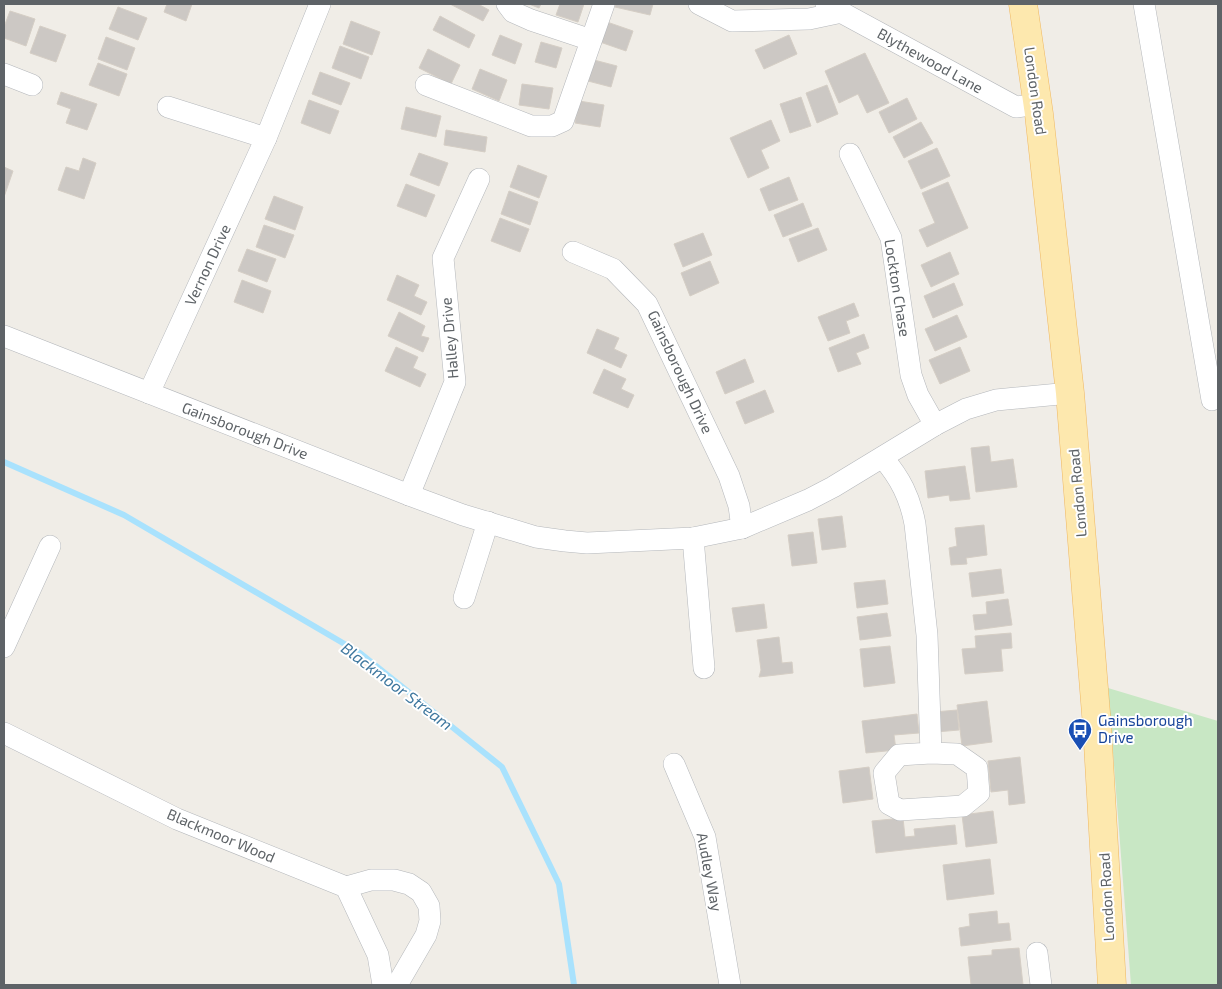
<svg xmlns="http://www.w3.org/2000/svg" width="1222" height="989" font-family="'Exo 2',sans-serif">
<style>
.green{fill:#c8e7c4}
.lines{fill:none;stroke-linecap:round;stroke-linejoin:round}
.stream{stroke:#a9e2fd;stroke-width:6}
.building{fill:#ccc8c4;stroke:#d5cec5}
.minor-casing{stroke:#b4b7bb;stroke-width:22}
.major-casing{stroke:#efb761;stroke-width:29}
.minor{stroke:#fff;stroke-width:21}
.major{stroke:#fde8ae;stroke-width:28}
.labels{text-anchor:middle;stroke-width:4;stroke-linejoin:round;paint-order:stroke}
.street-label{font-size:15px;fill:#5e6367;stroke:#fff}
.transit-label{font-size:15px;fill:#164399;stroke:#fff;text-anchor:start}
.water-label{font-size:16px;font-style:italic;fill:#3f789f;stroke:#fff}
</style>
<rect width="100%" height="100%" fill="#f0ede7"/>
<path class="green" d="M 1108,688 L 1218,721 L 1218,985 L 1131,985 Z"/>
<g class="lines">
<path class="stream" d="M 4,462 L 124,515 L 360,653 L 502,767 L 559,884 L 574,985"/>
</g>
<g class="building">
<path d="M 167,4 L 192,4 L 186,21 L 164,12 Z"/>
<path d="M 450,4 L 478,4 L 489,10 L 483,21 Z"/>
<path d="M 529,4 L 541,4 L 539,8 Z"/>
<path d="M 560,4 L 584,4 L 578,22 L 556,15 Z"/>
<path d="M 616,4 L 653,4 L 650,15 L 615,7 Z"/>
<path d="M 118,7 L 147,18 L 138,40 L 109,29 Z"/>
<path d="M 10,11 L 35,19 L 26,46 L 4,38 L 4,27 Z"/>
<path d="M 440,16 L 475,35 L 469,48 L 433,30 Z"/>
<path d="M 351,21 L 380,32 L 372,55 L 343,44 Z"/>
<path d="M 607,22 L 633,31 L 626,51 L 600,42 Z"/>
<path d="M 40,26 L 66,35 L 56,62 L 30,53 Z"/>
<path d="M 500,35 L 522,44 L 515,64 L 492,55 Z"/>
<path d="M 789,35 L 797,54 L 764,69 L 755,50 Z"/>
<path d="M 106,37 L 135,48 L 127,70 L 98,59 Z"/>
<path d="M 541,42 L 562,48 L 556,68 L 535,62 Z"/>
<path d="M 340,46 L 369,57 L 361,79 L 332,68 Z"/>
<path d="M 428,49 L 460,65 L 451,84 L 419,68 Z"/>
<path d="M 865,53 L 889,103 L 867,113 L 858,94 L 839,103 L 825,71 Z"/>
<path d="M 594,60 L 617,66 L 611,87 L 588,81 Z"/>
<path d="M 98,63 L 127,74 L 119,96 L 89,85 Z"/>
<path d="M 480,69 L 507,80 L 499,101 L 472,89 Z"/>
<path d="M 320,72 L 350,83 L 341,105 L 312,94 Z"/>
<path d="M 522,84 L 553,88 L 549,109 L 519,105 Z"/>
<path d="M 827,85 L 838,114 L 817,123 L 806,93 Z"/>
<path d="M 61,92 L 97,104 L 87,130 L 66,123 L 71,109 L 57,104 Z"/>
<path d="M 801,97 L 811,126 L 790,133 L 780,104 Z"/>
<path d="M 907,98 L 917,119 L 889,133 L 879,112 Z"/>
<path d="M 309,100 L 339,111 L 330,134 L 301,123 Z"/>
<path d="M 579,101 L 604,105 L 600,127 L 575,123 Z"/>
<path d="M 406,107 L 441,116 L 436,137 L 401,129 Z"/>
<path d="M 771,120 L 780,141 L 761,150 L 769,168 L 748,178 L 730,138 Z"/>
<path d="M 921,122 L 933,143 L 904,158 L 893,137 Z"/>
<path d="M 446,130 L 487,137 L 485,152 L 444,145 Z"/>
<path d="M 937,148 L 950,176 L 921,189 L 908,161 Z"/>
<path d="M 419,153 L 448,163 L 439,186 L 410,175 Z"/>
<path d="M 83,158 L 96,163 L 84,199 L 58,190 L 66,167 L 79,171 Z"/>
<path d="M 518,165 L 547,176 L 539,198 L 510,187 Z"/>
<path d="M 4,167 L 13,171 L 4,197 Z"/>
<path d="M 789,177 L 798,200 L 769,211 L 760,189 Z"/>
<path d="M 948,182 L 968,228 L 927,247 L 919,230 L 935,223 L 922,193 Z"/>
<path d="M 406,184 L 435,195 L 426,217 L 397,206 Z"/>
<path d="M 509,191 L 538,202 L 530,225 L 501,214 Z"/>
<path d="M 274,196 L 303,207 L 295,230 L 265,219 Z"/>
<path d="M 803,203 L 812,226 L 783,237 L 774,215 Z"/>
<path d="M 500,218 L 529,229 L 520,252 L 491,241 Z"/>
<path d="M 264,225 L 294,235 L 285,258 L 256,247 Z"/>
<path d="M 818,228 L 827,250 L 798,262 L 789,239 Z"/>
<path d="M 703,233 L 712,255 L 683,267 L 674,244 Z"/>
<path d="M 247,249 L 276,259 L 267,282 L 238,271 Z"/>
<path d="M 950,252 L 959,274 L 931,287 L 921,265 Z"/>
<path d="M 710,261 L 719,283 L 690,296 L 681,273 Z"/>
<path d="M 397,275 L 419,285 L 414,296 L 427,302 L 421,315 L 387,300 Z"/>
<path d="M 242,280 L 271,291 L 263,313 L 234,302 Z"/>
<path d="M 954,283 L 963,305 L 933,318 L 924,296 Z"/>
<path d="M 854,303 L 859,316 L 846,321 L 850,333 L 828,341 L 818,317 Z"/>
<path d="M 399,312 L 425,326 L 421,336 L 429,338 L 423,352 L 388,336 Z"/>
<path d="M 957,315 L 967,337 L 935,351 L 925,329 Z"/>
<path d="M 597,329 L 619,338 L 614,349 L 627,355 L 621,368 L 587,353 Z"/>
<path d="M 864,334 L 869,348 L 856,353 L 861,364 L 838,372 L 829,348 Z"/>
<path d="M 396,347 L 418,357 L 413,368 L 426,374 L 420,387 L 385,371 Z"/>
<path d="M 960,347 L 970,371 L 940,384 L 929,360 Z"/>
<path d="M 745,359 L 754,382 L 725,394 L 716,372 Z"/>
<path d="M 604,369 L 626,379 L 621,389 L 634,395 L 628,408 L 593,393 Z"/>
<path d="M 765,390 L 774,412 L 745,424 L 736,402 Z"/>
<path d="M 989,446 L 991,462 L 1013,459 L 1017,487 L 976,492 L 971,448 Z"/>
<path d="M 965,466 L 970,499 L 950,501 L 949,495 L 928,498 L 925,471 Z"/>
<path d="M 842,516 L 846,547 L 822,550 L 818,519 Z"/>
<path d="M 984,525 L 987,555 L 966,558 L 967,564 L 951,565 L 949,548 L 957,546 L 955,528 Z"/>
<path d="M 813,532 L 817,563 L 792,566 L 788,535 Z"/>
<path d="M 1001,569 L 1004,593 L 972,597 L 969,573 Z"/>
<path d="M 885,580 L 888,604 L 857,608 L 854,583 Z"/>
<path d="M 1008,599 L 1012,625 L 975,630 L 973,615 L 987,614 L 986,602 Z"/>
<path d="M 764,604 L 767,628 L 736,632 L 732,608 Z"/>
<path d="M 887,613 L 891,636 L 860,640 L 857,617 Z"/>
<path d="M 1011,633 L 1012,648 L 1001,649 L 1003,671 L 965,674 L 962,649 L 976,648 L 975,636 Z"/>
<path d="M 779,637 L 782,663 L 792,662 L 793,673 L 759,677 L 761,670 L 757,640 Z"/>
<path d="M 890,646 L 895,683 L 864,687 L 860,649 Z"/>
<path d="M 987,701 L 992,742 L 962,746 L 957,705 Z"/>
<path d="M 957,710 L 959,730 L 936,732 L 934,712 Z"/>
<path d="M 917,714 L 919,733 L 894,735 L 896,750 L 866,753 L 862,721 Z"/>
<path d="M 1020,757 L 1025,803 L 1009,805 L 1008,790 L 991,792 L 988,761 Z"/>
<path d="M 869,767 L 873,799 L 843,803 L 839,771 Z"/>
<path d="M 993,811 L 997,843 L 966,847 L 962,815 Z"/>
<path d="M 903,818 L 905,837 L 915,836 L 914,829 L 955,825 L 957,844 L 876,853 L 872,821 Z"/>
<path d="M 990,859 L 994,894 L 947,900 L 943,865 Z"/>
<path d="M 997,911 L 998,924 L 1009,923 L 1011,940 L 961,946 L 959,928 L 970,926 L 969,914 Z"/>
<path d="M 1019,948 L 1023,985 L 971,985 L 968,957 L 992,955 L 992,950 Z"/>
</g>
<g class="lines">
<g class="minor-casing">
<g id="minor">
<path d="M 507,4 L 513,12 L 531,20 L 591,40"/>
<path d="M 699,4 L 732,21 L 809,19 L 842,12"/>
<path d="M 826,4 L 1016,107 L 1037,104"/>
<path d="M 1144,4 L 1212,400"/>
<path d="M 4,74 L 32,85"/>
<path d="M 426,85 L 531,126 L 552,126 L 563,121 L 604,4"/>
<path d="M 168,107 L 266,138"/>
<path d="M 850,154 L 891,238 L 911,375 L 918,395 L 935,425"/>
<path d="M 573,252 L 613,269 L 647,304 L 729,476 L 739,506 L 742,528"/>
<path d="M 4,336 L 409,495 L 463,515 L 536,537 L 565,541 L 587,543 L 693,538 L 742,528 L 808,500 L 833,487 L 935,425 L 966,409 L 996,400 L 1070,393"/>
<path d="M 149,393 L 266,138 L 320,4"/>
<path d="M 883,458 C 900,478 910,497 915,524 L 927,635 L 931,753 L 899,755 L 884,773 L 889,804 L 900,810 L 963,806 L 979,793 L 977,768 L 957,754 L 931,753"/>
<path d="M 409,495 L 455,382 L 443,258 L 479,179"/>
<path d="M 693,538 L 704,668"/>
<path d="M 464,598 L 488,522"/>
<path d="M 4,647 L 50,546"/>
<path d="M 4,733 L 177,819 L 346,887 L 378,955 L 383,985"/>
<path d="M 674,764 L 705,837 L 730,985"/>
<path d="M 346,887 L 371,880 L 394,880 L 409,884 L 421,892 L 429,906 L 430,921 L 426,935 L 397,985"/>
<path d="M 1037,953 L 1041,985"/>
</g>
</g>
<g class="major-casing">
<path id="major" d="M 1023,4 L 1039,114 L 1070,393 L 1097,726 L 1112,985"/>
</g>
<use href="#minor" class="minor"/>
<use href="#major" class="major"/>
</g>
<defs>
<g id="bus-pin" transform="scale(1.25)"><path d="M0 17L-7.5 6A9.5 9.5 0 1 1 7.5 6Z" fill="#1a4fb4" stroke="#fff"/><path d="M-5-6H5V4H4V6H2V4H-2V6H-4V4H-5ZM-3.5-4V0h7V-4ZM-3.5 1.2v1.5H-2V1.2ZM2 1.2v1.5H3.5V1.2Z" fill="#fff"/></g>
</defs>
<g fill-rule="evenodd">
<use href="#bus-pin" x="1080" y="730"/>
</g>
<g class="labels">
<g class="street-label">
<text transform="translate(930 61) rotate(29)" y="5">Blythewood Lane</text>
<text transform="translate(1035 91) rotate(82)" y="5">London Road</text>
<text transform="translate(208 265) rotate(-65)" y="5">Vernon Drive</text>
<text transform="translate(897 288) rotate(81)" y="5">Lockton Chase</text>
<text transform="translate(450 338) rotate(-95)" y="5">Halley Drive</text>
<text transform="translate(680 372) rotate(65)" y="5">Gainsborough Drive</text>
<text transform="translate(245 431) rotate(21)" y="5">Gainsborough Drive</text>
<text transform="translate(1078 493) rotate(-95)" y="5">London Road</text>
<text transform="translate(221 836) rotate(23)" y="5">Blackmoor Wood</text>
<text transform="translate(709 872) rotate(79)" y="5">Audley Way</text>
<text transform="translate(1107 897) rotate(-93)" y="5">London Road</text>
</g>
<g class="transit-label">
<text x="1098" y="726">Gainsborough<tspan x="1098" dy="17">Drive</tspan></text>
</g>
<g class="water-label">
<text transform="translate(397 686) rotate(37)" y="6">Blackmoor Stream</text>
</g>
</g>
<rect width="1222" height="989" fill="none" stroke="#5e6367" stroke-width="10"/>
</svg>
